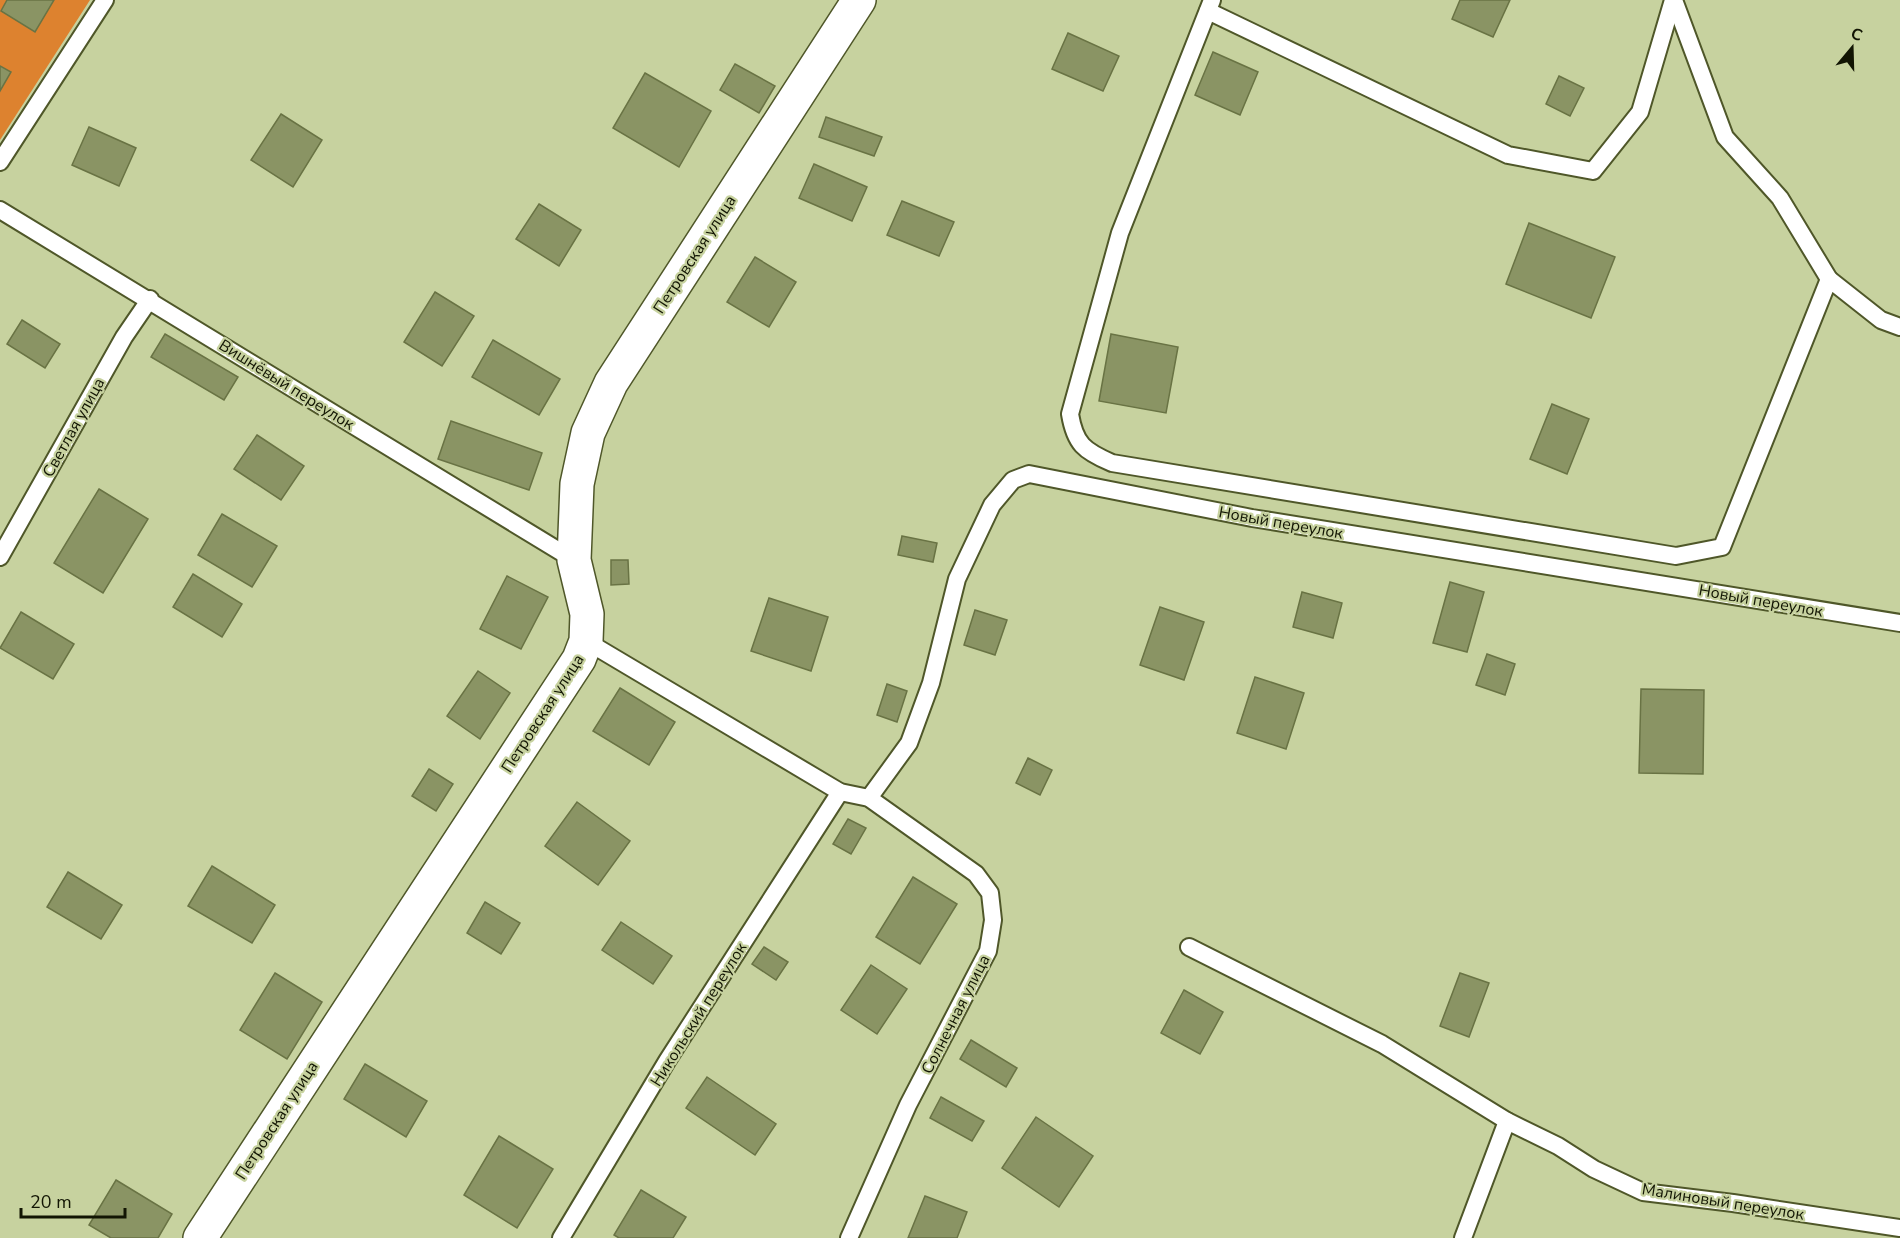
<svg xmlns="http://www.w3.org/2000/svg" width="1900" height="1238" font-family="'Nunito Sans',sans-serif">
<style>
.green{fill:#dd822f}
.building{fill:#8a9464;stroke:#697344;stroke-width:1.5}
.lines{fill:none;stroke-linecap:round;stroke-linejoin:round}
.service-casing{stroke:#4f5729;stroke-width:20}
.minor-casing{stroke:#4f5729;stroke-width:36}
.service{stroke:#fff;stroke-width:16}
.minor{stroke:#fff;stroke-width:33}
.labels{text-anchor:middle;stroke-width:4.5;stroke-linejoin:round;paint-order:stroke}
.street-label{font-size:16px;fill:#121503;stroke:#c7d29f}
</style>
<rect width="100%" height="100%" fill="#c7d29f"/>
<path class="green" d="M 0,0 L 90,0 L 0,140 Z"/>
<g class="building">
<path d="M 7,0 L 54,0 L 35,32 L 1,11 Z"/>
<path d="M 1460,0 L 1510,0 L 1493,37 L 1452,19 Z"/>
<path d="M 1068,33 L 1119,56 L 1103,91 L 1052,69 Z"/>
<path d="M 1213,52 L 1258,72 L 1240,115 L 1195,95 Z"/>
<path d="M 735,64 L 775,86 L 759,113 L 720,90 Z"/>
<path d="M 0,66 L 11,72 L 0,91 Z"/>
<path d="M 645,73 L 711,111 L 679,167 L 613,128 Z"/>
<path d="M 1559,76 L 1584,88 L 1570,116 L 1546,104 Z"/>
<path d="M 281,114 L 322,140 L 293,187 L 251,160 Z"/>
<path d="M 826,117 L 882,137 L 874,156 L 819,137 Z"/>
<path d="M 89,127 L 136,148 L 119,186 L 72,165 Z"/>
<path d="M 814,164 L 867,187 L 852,221 L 799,198 Z"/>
<path d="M 902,201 L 954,222 L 939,256 L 887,235 Z"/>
<path d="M 539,204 L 581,230 L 559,266 L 516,239 Z"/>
<path d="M 1529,223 L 1615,257 L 1591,318 L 1506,284 Z"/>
<path d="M 755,257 L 796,282 L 769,327 L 727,302 Z"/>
<path d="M 435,292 L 474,316 L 442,366 L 404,342 Z"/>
<path d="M 22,320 L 60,344 L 45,368 L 7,344 Z"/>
<path d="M 165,334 L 238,377 L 224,400 L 151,357 Z"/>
<path d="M 1111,334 L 1178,347 L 1166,413 L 1099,401 Z"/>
<path d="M 493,340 L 560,379 L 539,415 L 472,377 Z"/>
<path d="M 1552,404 L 1589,419 L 1567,474 L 1530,459 Z"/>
<path d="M 451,421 L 542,453 L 529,490 L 438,459 Z"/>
<path d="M 257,435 L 304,466 L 281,500 L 234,469 Z"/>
<path d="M 99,489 L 148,519 L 103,593 L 54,563 Z"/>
<path d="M 222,514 L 277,546 L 252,587 L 198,555 Z"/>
<path d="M 902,536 L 937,543 L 933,562 L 898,555 Z"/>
<path d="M 611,560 L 628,560 L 629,584 L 611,585 Z"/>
<path d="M 193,574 L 242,604 L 222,637 L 173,607 Z"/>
<path d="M 507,576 L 548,597 L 521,649 L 480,629 Z"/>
<path d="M 1450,582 L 1484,592 L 1467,652 L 1433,643 Z"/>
<path d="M 1302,592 L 1342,603 L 1333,638 L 1293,627 Z"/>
<path d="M 769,598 L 828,617 L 811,671 L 751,651 Z"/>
<path d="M 1160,607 L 1204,622 L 1184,680 L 1140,665 Z"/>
<path d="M 975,610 L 1007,620 L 995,655 L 964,645 Z"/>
<path d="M 21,612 L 74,644 L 53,679 L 0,648 Z"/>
<path d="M 1487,654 L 1515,664 L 1505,695 L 1476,685 Z"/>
<path d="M 478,671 L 510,693 L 480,739 L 447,716 Z"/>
<path d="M 1255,677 L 1304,693 L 1286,749 L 1237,733 Z"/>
<path d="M 887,684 L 907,691 L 897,722 L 877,715 Z"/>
<path d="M 620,688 L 675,722 L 649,765 L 593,731 Z"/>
<path d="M 1641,689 L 1704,690 L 1703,774 L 1639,773 Z"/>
<path d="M 1028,758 L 1052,770 L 1040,795 L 1016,783 Z"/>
<path d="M 429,769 L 453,784 L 436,811 L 412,796 Z"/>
<path d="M 577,802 L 630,841 L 598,885 L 545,846 Z"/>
<path d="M 848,819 L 866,828 L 851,854 L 833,844 Z"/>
<path d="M 212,866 L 275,905 L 252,943 L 188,906 Z"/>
<path d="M 68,872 L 122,905 L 101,939 L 47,907 Z"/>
<path d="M 913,877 L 957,904 L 920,964 L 876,937 Z"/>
<path d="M 485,902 L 520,923 L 501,954 L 467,933 Z"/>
<path d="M 621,922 L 672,956 L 653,984 L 602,950 Z"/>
<path d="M 764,947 L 788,962 L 776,980 L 752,964 Z"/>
<path d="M 871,965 L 907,989 L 877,1034 L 841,1010 Z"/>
<path d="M 275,973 L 322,1002 L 287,1059 L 240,1030 Z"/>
<path d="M 1460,973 L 1489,983 L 1469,1037 L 1440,1026 Z"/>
<path d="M 1184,990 L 1223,1012 L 1200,1054 L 1161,1033 Z"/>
<path d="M 971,1040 L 1017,1068 L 1006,1087 L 960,1059 Z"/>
<path d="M 365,1064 L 427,1101 L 406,1137 L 344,1099 Z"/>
<path d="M 707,1077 L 776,1124 L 755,1155 L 686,1108 Z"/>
<path d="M 941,1097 L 984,1121 L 972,1141 L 930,1118 Z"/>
<path d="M 1036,1117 L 1093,1156 L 1059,1207 L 1002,1168 Z"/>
<path d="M 499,1136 L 553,1169 L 517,1228 L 464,1195 Z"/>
<path d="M 116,1180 L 172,1214 L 158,1238 L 111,1238 L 89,1225 Z"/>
<path d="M 641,1190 L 686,1217 L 673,1238 L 619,1238 L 614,1235 Z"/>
<path d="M 925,1196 L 967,1212 L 957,1238 L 908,1238 Z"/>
</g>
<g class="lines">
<g class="service-casing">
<g id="service">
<path d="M 1212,0 L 1120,233 L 1070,414 C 1075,444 1084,451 1112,463 L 1676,556 L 1722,547 L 1829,279 L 1881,320 L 1900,327"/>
<path d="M 1674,0 L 1725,137 L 1780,198 L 1829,279"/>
<path d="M 1208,11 L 1508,155 L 1593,171 L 1640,112 L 1673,0"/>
<path d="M 0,162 L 105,0"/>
<path d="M 0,210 L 574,560"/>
<path d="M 0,557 L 124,337 L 150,299"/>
<path d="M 586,641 L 840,792 L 869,798 L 976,874 L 990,893 L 993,920 L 988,951 L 908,1105 L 849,1238"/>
<path d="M 869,798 L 909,743 L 931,683 L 957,579 L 992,505 L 1013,480 L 1029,474 L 1252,518 L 1900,623"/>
<path d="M 1189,947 L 1382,1044 L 1507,1121"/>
<path d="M 561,1238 L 667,1061 L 840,792"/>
<path d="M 1463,1238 L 1507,1121 L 1558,1146 L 1594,1169 L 1643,1192 L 1733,1203 L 1900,1228"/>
</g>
</g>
<g class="minor-casing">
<path id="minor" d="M 200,1238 L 579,659 L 586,641 L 587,614 L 574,560 L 577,484 L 588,433 L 611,383 L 859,0"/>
</g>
<use href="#service" class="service"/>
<use href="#minor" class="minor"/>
</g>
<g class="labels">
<g class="street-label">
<text transform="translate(694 254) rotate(-57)" y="6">Петровская улица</text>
<text transform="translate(287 384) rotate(32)" y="6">Вишнёвый переулок</text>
<text transform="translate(73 427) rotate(-61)" y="6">Светлая улица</text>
<text transform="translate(1281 522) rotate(10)" y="6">Новый переулок</text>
<text transform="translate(1761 600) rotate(10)" y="6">Новый переулок</text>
<text transform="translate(542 713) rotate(-57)" y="6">Петровская улица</text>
<text transform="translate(698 1014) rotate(-58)" y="6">Никольский переулок</text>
<text transform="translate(955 1014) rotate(-63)" y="6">Солнечная улица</text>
<text transform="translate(276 1120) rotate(-57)" y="6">Петровская улица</text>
<text transform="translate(1723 1201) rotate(9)" y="6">Малиновый переулок</text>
</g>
</g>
<g transform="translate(1852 48) rotate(19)" stroke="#c7d29f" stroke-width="4.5" paint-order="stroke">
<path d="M0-4.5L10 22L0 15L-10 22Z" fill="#121503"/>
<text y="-9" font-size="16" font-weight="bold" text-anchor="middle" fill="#121503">С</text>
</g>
<path d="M21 1208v9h104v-9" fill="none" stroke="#121503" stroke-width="3"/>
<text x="30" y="1208" font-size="18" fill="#121503" stroke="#c7d29f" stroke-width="4.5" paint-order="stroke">20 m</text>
</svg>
